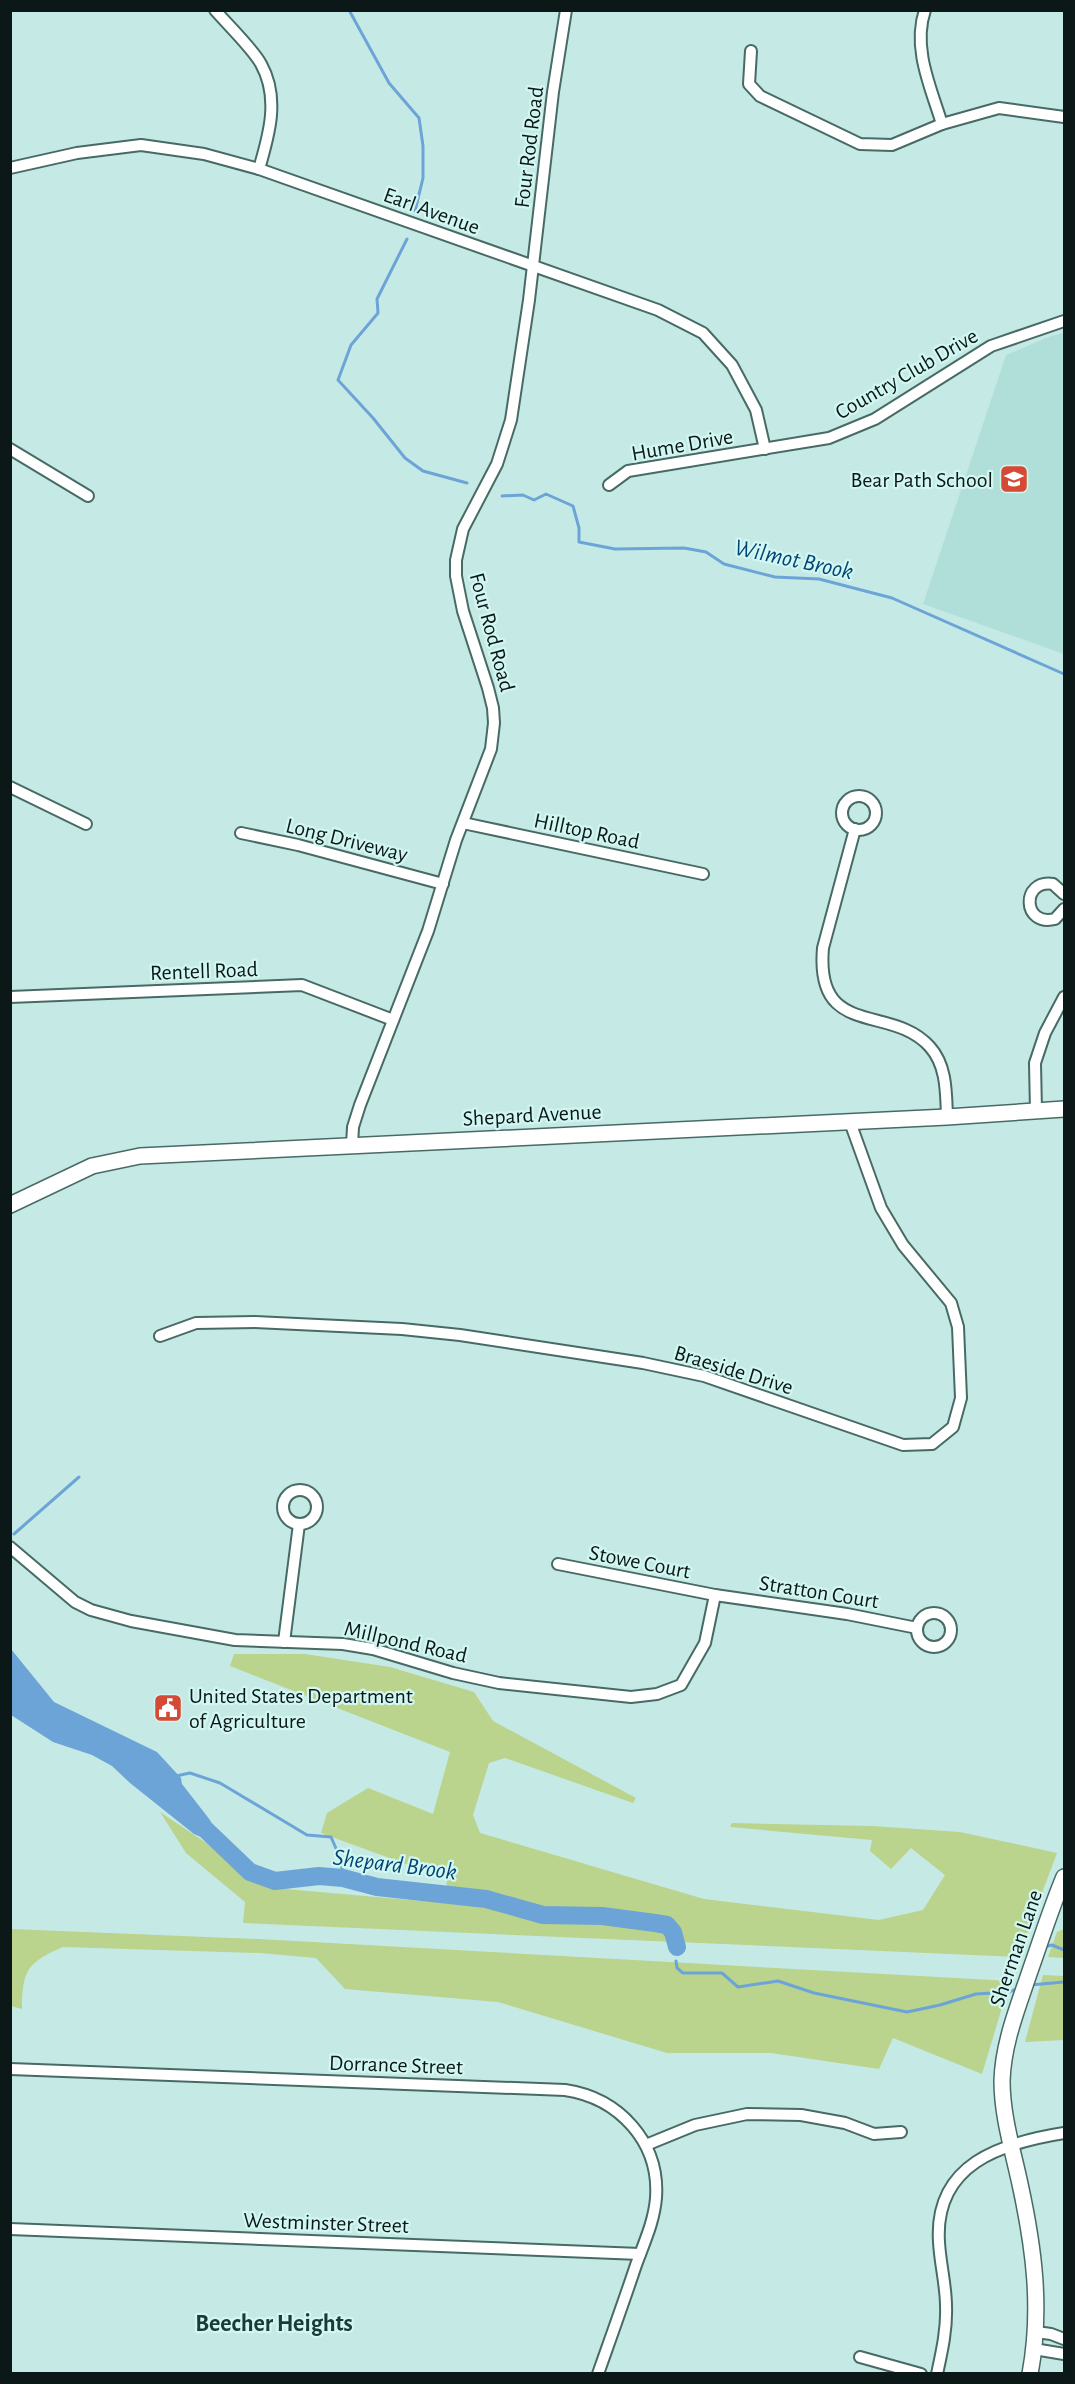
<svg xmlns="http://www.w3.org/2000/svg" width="1075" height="2384" font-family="'Alegreya Sans',sans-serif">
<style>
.built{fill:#b0dfd9}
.green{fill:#bad38d}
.water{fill:#6da4d8}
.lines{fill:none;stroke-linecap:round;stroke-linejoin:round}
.stream{stroke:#6da4d8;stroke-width:3}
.river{stroke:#6da4d8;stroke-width:18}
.street-casing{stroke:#486a65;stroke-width:14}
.secondary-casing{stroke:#486a65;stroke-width:18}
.street{stroke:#fff;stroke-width:10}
.secondary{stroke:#fff;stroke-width:15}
.labels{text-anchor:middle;stroke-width:4.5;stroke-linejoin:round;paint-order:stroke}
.street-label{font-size:22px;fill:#0b1817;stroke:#d2f7f2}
.poi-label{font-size:22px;fill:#0b1817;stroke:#d2f7f2;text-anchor:end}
.water-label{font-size:24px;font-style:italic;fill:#024576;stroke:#d2f7f2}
.neighbourhood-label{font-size:24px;font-weight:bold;fill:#1a3a37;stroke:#d2f7f2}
</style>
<rect width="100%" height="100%" fill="#c5eae5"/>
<path class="built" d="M 1064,333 L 1064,654 L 923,604 L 1006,355 L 1051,336 Z"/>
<g class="green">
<path d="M 234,1654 L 305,1654 L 390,1667 L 474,1692 L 493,1721 L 636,1798 L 633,1803 L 505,1758 L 489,1763 L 473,1815 L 480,1833 L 704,1899 L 879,1920 L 923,1910 L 945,1875 L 911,1848 L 891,1869 L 870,1851 L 872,1840 L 730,1827 L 732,1823 L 873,1826 L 960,1832 L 1057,1853 L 1018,1957 L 243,1923 L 245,1902 L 186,1853 L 160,1812 L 274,1888 L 445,1903 L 447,1879 L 321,1833 L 327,1813 L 368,1788 L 433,1814 L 450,1752 L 230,1666 Z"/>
<path d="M 11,1929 L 259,1939 L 1010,1981 L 982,2074 L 893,2038 L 879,2069 L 771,2053 L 667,2053 L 498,2002 L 345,1989 L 316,1958 L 260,1953 L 63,1947 C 28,1962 22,1970 22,2009 L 11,2006 Z"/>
<path d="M 1064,1929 L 1064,1958 L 1048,1957 L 1057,1932 Z"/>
<path d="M 1043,1975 L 1064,1976 L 1064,2040 L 1025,2042 Z"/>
</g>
<path class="water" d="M 11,1649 L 54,1702 L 157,1752 L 181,1778 L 182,1784 L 210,1820 L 222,1846 L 194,1834 L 130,1783 L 112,1766 L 92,1755 L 53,1742 L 11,1715 Z"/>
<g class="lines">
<g class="stream">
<path d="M 349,10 L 389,83 L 419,118 L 423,146 L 423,178 L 415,211"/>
<path d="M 407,239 L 377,299 L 378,313 L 351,345 L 338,380 L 373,418 L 405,458 L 423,471 L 467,483"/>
<path d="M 502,496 L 523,495 L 534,500 L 546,494 L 573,506 L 579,528 L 579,542 L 615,549 L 684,548 L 706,552 L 724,564 L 775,577 L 819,579 L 892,598 L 1064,674"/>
<path d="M 14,1534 L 79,1477"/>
<path d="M 176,1776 L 190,1773 L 220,1783 L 307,1835 L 331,1837 L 341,1860 L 343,1878"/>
<path d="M 1044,1947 L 1052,1945 L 1064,1950"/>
<path d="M 676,1961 L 677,1968 L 683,1973 L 722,1973 L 738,1987 L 778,1981 L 814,1993 L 907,2012 L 940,2005 L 976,1994 L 1009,1992 L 1019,1988"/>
<path d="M 1030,1985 L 1064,1982"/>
</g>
<path class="river" d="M 204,1828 L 250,1872 L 275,1881 L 319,1876 L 343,1878 L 377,1887 L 486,1899 L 543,1915 L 602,1916 L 655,1923 L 667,1925 L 673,1932 L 677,1947"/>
<g class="street-casing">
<g id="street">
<path d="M 215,10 C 227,24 253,49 261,64 C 280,98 269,135 259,169"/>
<path d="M 925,10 C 912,48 931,88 942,124"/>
<path d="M 751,51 L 749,84 L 760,96 L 860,144 L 892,145 L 942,124 L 999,108 L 1064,117"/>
<path d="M 10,168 L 77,153 L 141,145 L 204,154 L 259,169 L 658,310 L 703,333 L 732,365 L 756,410 L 765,449"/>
<path d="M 10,449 L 88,496"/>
<path d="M 609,485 L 628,471 L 829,438 L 875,419 L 991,346 L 1064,321"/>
<path d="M 10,787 L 86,824"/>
<circle cx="859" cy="813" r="17"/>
<path d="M 463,823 L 703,874"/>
<path d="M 855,829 L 823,948 C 815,1040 891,1003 930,1047 C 947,1066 946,1093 947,1117"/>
<path d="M 241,833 L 298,845 L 443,884"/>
<path d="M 1064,894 L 1053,884 C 1021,879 1022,927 1055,919 L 1064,909"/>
<path d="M 10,997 L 302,985 L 393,1020"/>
<path d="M 1036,1111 L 1035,1063 L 1045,1033 L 1064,997"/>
<path d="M 352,1145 L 353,1127 L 360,1105 L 428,931 L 456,840 L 491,749 L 494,723 L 493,708 L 488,688 L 463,611 L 456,576 L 456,560 L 463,529 L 497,464 L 511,420 L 529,300 L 553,92 L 566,10"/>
<path d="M 160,1336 L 196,1323 L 255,1322 L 402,1329 L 460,1335 L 643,1363 L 704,1376 L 903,1445 L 932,1444 L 953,1427 L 961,1398 L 958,1327 L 951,1303 L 903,1245 L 881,1208 L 850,1122"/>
<circle cx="300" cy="1507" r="17"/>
<path d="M 10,1547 L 75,1602 L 91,1610 L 131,1621 L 235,1640 L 343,1644 L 373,1649 L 453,1673 L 499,1683 L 631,1697 L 657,1694 L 681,1685 L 705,1643 L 715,1595"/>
<path d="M 558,1564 L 715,1595 L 847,1614 L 917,1628"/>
<circle cx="934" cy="1630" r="17"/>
<path d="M 284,1642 L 299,1524"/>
<path d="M 10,2069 L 565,2090 C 619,2098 660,2142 656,2198 C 654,2222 644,2243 636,2265 C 624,2301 611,2337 598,2374"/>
<path d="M 646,2145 L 695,2125 L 747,2114 L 801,2115 L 845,2123 L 874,2134 L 901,2132"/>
<path d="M 10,2229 L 640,2254"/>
<path d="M 1036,2332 L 1051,2334 L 1064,2339"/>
<path d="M 1034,2349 L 1064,2354"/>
<path d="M 860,2357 L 921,2374"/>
<path d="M 937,2374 C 942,2351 947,2329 946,2306 C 946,2285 940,2263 939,2242 C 934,2164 1001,2143 1064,2133"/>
</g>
</g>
<g class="secondary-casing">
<g id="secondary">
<path d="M 10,1205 L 92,1166 L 140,1156 L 947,1117 L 1064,1109"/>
<path d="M 1030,2374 C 1042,2309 1034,2248 1020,2184 C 1013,2151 1002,2116 1002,2081 C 1003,2043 1018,2007 1030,1971 C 1041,1940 1051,1908 1064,1877"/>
</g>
</g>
<use href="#street" class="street"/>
<use href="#secondary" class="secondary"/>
</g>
<defs>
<g id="school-square" transform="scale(1.5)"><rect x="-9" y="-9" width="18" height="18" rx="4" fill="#d64934" stroke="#d2f7f2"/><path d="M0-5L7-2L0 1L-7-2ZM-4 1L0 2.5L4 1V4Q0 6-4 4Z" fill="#fff"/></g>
<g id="civic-square" transform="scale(1.5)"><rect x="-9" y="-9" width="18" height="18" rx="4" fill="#d64934" stroke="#d2f7f2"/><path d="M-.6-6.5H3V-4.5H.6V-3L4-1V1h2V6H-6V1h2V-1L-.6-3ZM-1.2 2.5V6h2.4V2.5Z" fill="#fff"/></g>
</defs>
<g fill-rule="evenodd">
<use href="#school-square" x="1014" y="479"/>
<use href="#civic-square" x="168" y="1708"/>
</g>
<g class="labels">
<g class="street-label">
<text transform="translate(528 147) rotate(-83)" y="8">Four Rod Road</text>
<text transform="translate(432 210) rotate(20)" y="8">Earl Avenue</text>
<text transform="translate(906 373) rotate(-30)" y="8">Country Club Drive</text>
<text transform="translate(682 444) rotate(-10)" y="8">Hume Drive</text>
<text transform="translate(493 632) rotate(75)" y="8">Four Rod Road</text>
<text transform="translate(587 830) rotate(12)" y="8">Hilltop Road</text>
<text transform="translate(347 839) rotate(14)" y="8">Long Driveway</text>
<text transform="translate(204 970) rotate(-2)" y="8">Rentell Road</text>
<text transform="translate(532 1114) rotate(-3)" y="8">Shepard Avenue</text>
<text transform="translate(734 1369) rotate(17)" y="8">Braeside Drive</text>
<text transform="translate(640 1561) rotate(11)" y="8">Stowe Court</text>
<text transform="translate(819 1591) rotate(9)" y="8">Stratton Court</text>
<text transform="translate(406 1641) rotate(13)" y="8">Millpond Road</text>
<text transform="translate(1015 1948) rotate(-71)" y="8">Sherman Lane</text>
<text transform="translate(396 2064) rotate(2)" y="8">Dorrance Street</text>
<text transform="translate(326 2222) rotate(2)" y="8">Westminster Street</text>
</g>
<g class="poi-label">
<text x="993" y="487">Bear Path School</text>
<text x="189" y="1703" text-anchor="start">United States Department<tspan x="189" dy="25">of Agriculture</tspan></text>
</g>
<g class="water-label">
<text transform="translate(794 559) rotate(12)" y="8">Wilmot Brook</text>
<text transform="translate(395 1864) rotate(7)" y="8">Shepard Brook</text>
</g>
<g class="neighbourhood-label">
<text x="274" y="2331">Beecher Heights</text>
</g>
</g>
<rect width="1075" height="2384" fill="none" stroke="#0b1817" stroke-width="24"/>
</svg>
